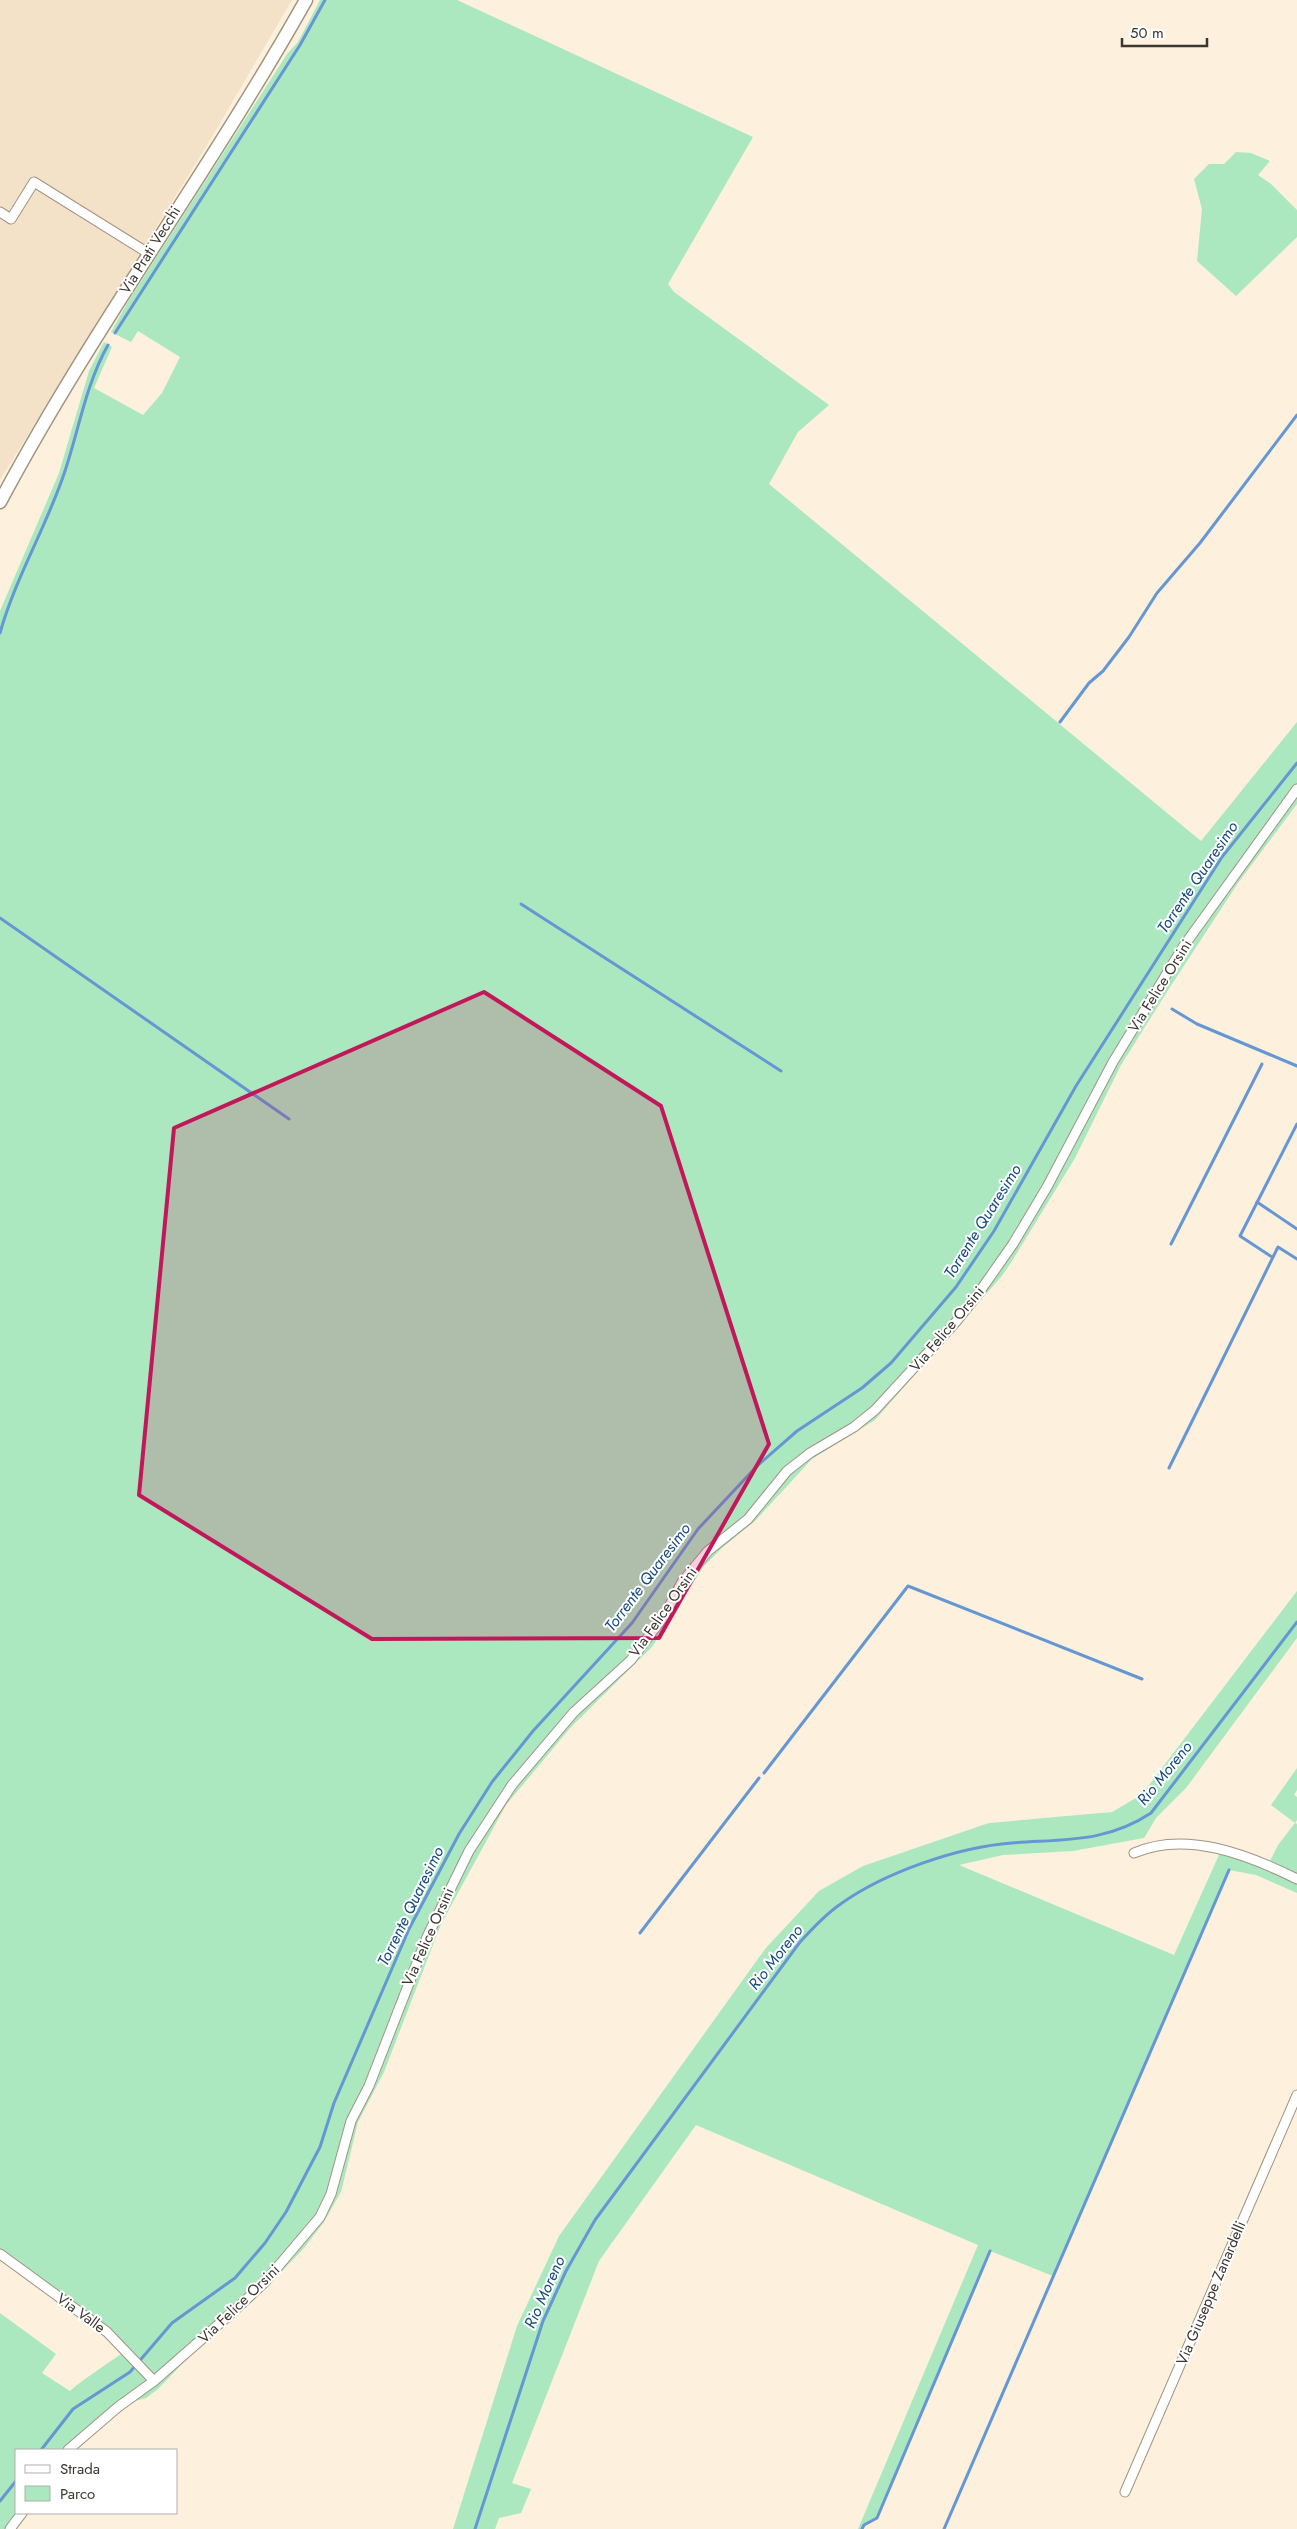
<svg xmlns="http://www.w3.org/2000/svg" width="1297" height="2529" font-family="Jost,sans-serif">
<style>
.built{fill:#f4e2c8}
.green{fill:#abe8bf}
.lines{fill:none;stroke-linecap:round;stroke-linejoin:round}
.stream{stroke:#6497d3;stroke-width:3}
.street-casing{stroke:#a09482;stroke-width:11}
.secondary-casing{stroke:#a09482;stroke-width:15}
.street{stroke:#fff;stroke-width:9}
.secondary{stroke:#fff;stroke-width:12}
.marked{fill:#c2185b;fill-opacity:0.2;stroke:#c2185b;stroke-width:4;stroke-linejoin:round}
.labels{text-anchor:middle;stroke-width:4;stroke-linejoin:round;paint-order:stroke}
.street-label{font-size:15px;fill:#3b362f;stroke:#fff}
.water-label{font-size:16px;font-style:italic;fill:#164b83;stroke:#fff}
</style>
<rect width="100%" height="100%" fill="#fdf0dc"/>
<path class="built" d="M 0,0 L 292,0 L 206,147 L 0,480 Z"/>
<g class="green">
<path d="M 320,0 L 457,0 L 753,137 L 668,284 L 674,292 L 829,405 L 798,432 L 769,484 L 1201,841 L 1297,722 L 1297,804 L 1238,883 L 1172,984 L 1121,1065 L 1075,1158 L 1012,1261 L 1001,1277 L 875,1420 L 812,1459 L 754,1522 L 722,1548 L 704,1566 L 652,1647 L 571,1727 L 506,1805 L 441,1924 L 384,2072 L 358,2122 L 341,2192 L 324,2222 L 304,2248 L 268,2286 L 184,2362 L 158,2389 L 146,2398 L 132,2402 L 74,2450 L 16,2450 L 16,2513 L 29,2513 L 17,2529 L 0,2529 L 0,2313 L 56,2354 L 42,2373 L 70,2391 C 88,2375 107,2365 126,2350 L 0,2254 L 0,611 L 59,473 L 89,371 L 104,342 L 112,347 L 94,388 L 143,415 L 162,393 L 180,357 L 138,331 L 131,342 L 111,332 L 129,300 L 287,54 L 298,42 Z"/>
<path d="M 1236,152 L 1251,153 L 1270,161 L 1258,175 L 1271,184 L 1297,210 L 1297,237 L 1236,296 L 1197,261 L 1202,209 L 1194,179 L 1209,164 L 1224,164 Z"/>
<path d="M 1297,1591 L 1297,1638 L 1186,1788 L 1156,1818 L 1144,1838 L 1073,1851 L 1003,1855 L 959,1865 L 1174,1955 L 1223,1846 L 1270,1861 L 1278,1845 L 1295,1823 L 1271,1805 L 1297,1768 L 1297,1790 L 1294,1795 L 1297,1797 L 1297,1820 L 1295,1823 L 1297,1824 L 1297,1893 L 1256,1875 L 1229,1870 L 1053,2276 L 990,2251 L 877,2518 L 864,2525 L 862,2529 L 858,2529 L 978,2245 L 696,2125 L 599,2261 L 512,2483 L 531,2489 L 521,2513 L 499,2518 L 495,2529 L 453,2529 L 517,2326 L 559,2236 L 765,1949 L 819,1891 L 863,1866 L 989,1823 L 1112,1812 L 1136,1798 L 1146,1789 Z"/>
</g>
<g class="lines">
<g class="stream">
<path d="M 115,333 L 300,45 L 325,0"/>
<path d="M 0,633 C 16,576 47,526 65,471 C 79,429 86,384 108,345"/>
<path d="M 1060,722 L 1089,683 L 1103,671 L 1129,637 L 1157,593 L 1200,543 L 1297,415"/>
<path d="M 521,904 L 781,1071"/>
<path d="M 0,918 L 289,1119"/>
<path d="M 1172,1009 L 1197,1024 L 1297,1066"/>
<path d="M 1257,1202 L 1297,1229"/>
<path d="M 1171,1244 L 1262,1064"/>
<path d="M 1272,1257 L 1240,1236 L 1297,1124"/>
<path d="M 1169,1468 L 1278,1247 L 1297,1259"/>
<path d="M 764,1773 L 908,1586 L 1142,1679"/>
<path d="M 640,1933 L 759,1778"/>
<path d="M 41,2450 L 73,2409 L 130,2372 L 172,2323 L 235,2278 L 265,2243 L 286,2212 L 320,2147 L 334,2103 L 409,1929 L 459,1834 L 492,1782 L 533,1731 L 632,1623 L 698,1529 L 757,1466 L 797,1431 L 862,1388 L 891,1363 L 956,1287 L 994,1231 L 1076,1086 L 1222,857 L 1297,763"/>
<path d="M 0,2501 L 16,2481"/>
<path d="M 475,2529 L 543,2321 L 566,2271 L 595,2220 L 800,1942 C 813,1928 826,1914 842,1903 C 886,1872 958,1847 1012,1843 C 1063,1839 1106,1843 1151,1813 L 1297,1622"/>
<path d="M 862,2529 L 864,2525 L 877,2518 L 990,2251"/>
<path d="M 944,2529 L 1229,1870"/>
</g>
<g class="street-casing">
<g id="street">
<path d="M 0,212 L 11,219 L 34,182 L 148,253"/>
<path d="M 1134,1853 C 1186,1830 1249,1855 1297,1879"/>
<path d="M 0,2254 L 107,2332 L 154,2381"/>
<path d="M 68,2450 L 118,2407 L 154,2381 L 235,2310 L 264,2283 L 320,2217 L 331,2194 L 351,2121 L 369,2086 L 427,1937 L 469,1851 L 512,1785 L 574,1712 L 631,1660 L 664,1616 L 682,1582 L 708,1551 L 748,1519 L 787,1471 L 810,1453 L 854,1427 L 875,1410 L 955,1323 L 978,1294 L 1013,1244 L 1047,1187 L 1113,1062 L 1183,947 L 1297,789"/>
<path d="M 1125,2492 L 1297,2095"/>
<path d="M 10,2529 L 22,2513"/>
</g>
</g>
<g class="secondary-casing">
<path id="secondary" d="M 0,502 C 92,329 210,171 306,0"/>
</g>
<use href="#street" class="street"/>
<use href="#secondary" class="secondary"/>
</g>
<path class="marked" d="M 484,992 L 661,1106 L 769,1444 L 659,1638 L 372,1639 L 139,1495 L 174,1128 Z"/>
<g class="labels">
<g class="street-label">
<text transform="translate(150 250) rotate(-58)" y="5">Via Prati Vecchi</text>
<text transform="translate(1160 986) rotate(-58)" y="5">Via Felice Orsini</text>
<text transform="translate(947 1329) rotate(-50)" y="5">Via Felice Orsini</text>
<text transform="translate(663 1612) rotate(-55)" y="5">Via Felice Orsini</text>
<text transform="translate(428 1937) rotate(-66)" y="5">Via Felice Orsini</text>
<text transform="translate(1211 2293) rotate(-67)" y="5">Via Giuseppe Zanardelli</text>
<text transform="translate(239 2304) rotate(-44)" y="5">Via Felice Orsini</text>
<text transform="translate(81 2313) rotate(36)" y="5">Via Valle</text>
</g>
<g class="water-label">
<text transform="translate(1197 877) rotate(-56)" y="6">Torrente Quaresimo</text>
<text transform="translate(982 1221) rotate(-58)" y="6">Torrente Quaresimo</text>
<text transform="translate(647 1577) rotate(-53)" y="6">Torrente Quaresimo</text>
<text transform="translate(1164 1773) rotate(-51)" y="6">Rio Moreno</text>
<text transform="translate(410 1906) rotate(-64)" y="6">Torrente Quaresimo</text>
<text transform="translate(775 1957) rotate(-52)" y="6">Rio Moreno</text>
<text transform="translate(544 2292) rotate(-66)" y="6">Rio Moreno</text>
</g>
</g>
<rect x="15" y="2449" width="162" height="65" fill="#ffffff" stroke="#b1afac"/>
<rect x="25" y="2465" width="25" height="8" fill="#ffffff" stroke="#b1afac"/>
<text x="60" y="2474" font-size="15" fill="#3b362f">Strada</text>
<rect x="25" y="2486" width="25" height="15" fill="#abe8bf" stroke="#b1afac"/>
<text x="60" y="2499" font-size="15" fill="#3b362f">Parco</text>
<path d="M1122 38v8h85v-8" fill="none" stroke="#3b362f" stroke-width="2.5"/>
<text x="1130" y="38" font-size="15" fill="#3b362f" stroke="#ffffff" stroke-width="4" paint-order="stroke">50 m</text>
</svg>
